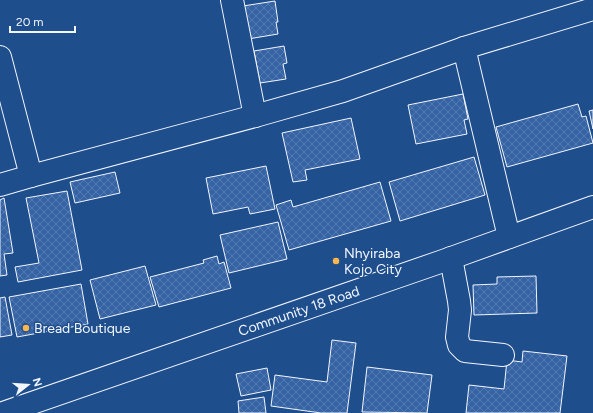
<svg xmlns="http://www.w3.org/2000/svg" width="593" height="413" font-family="Figtree,sans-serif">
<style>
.building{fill:url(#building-cross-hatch);stroke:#f2f6ff}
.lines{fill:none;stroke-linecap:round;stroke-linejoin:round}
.minor-casing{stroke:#f2f6ff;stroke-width:24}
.major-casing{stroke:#f2f6ff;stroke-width:24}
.minor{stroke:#1f4e8c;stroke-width:22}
.major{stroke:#1f4e8c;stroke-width:22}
.poi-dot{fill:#ffb74d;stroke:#1f4e8c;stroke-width:1.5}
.labels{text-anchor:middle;stroke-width:3;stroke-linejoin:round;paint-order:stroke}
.poi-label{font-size:14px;fill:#f2f6ff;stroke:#1f4e8c;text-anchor:start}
.street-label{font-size:14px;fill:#f2f6ff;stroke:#1f4e8c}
</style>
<defs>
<pattern id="building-cross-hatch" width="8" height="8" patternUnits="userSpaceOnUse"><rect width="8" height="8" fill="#3563a3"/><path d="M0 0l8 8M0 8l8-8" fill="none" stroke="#537ab1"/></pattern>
</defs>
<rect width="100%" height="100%" fill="#1f4e8c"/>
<g class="building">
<path d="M 275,1 L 278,22 L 276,22 L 278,34 L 248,39 L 243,6 Z"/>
<path d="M 284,46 L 287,63 L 283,64 L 286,79 L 260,83 L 254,51 Z"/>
<path d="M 463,94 L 468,119 L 464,120 L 467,134 L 416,144 L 408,105 Z"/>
<path d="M 578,104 L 582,117 L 586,116 L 593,143 L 507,167 L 496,127 Z"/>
<path d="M 593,110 L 593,129 L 589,111 Z"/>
<path d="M 351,118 L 360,159 L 305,170 L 307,180 L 293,182 L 282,133 Z"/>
<path d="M 474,157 L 485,195 L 400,221 L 389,182 Z"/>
<path d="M 266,166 L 275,209 L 250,214 L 248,207 L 213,214 L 206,178 Z"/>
<path d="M 115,172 L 120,193 L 75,203 L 70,182 Z"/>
<path d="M 380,182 L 391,221 L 289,250 L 276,205 L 291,200 L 293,207 Z"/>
<path d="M 67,191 L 82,270 L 18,282 L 15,267 L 39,263 L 26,198 Z"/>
<path d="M 4,198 L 13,253 L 4,254 L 7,275 L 0,276 L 0,200 Z"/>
<path d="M 278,222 L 287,259 L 229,273 L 220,235 Z"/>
<path d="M 217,256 L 219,264 L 224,262 L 231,288 L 159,307 L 150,277 L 204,263 L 203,260 Z"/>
<path d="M 145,266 L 156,305 L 100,319 L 90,280 Z"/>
<path d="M 536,276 L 537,313 L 474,315 L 473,285 L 497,284 L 497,277 Z"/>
<path d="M 81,284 L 88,324 L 17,337 L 9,297 Z"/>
<path d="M 5,297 L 12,335 L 0,337 L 0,298 Z"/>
<path d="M 332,340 L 356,343 L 347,413 L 321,413 L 271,406 L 275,375 L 327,382 Z"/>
<path d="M 523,351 L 567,356 L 560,413 L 466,413 L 469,385 L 504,389 L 507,360 L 522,362 Z"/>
<path d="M 367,367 L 432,375 L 427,413 L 362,412 Z"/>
<path d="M 267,368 L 271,390 L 241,396 L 236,374 Z"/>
<path d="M 264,397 L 266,413 L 239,413 L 238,401 Z"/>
</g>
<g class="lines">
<g class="minor-casing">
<g id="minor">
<path d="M 232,0 L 255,116"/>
<path d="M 464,48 L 509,237"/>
<path d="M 0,57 L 31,176"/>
<path d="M 0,185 L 31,176 L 255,116 L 343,91 L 464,48 L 593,9"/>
<path d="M 451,258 L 459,301 L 460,310 L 457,337 L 459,345 L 465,351 L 503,355"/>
</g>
</g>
<g class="major-casing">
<g id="major">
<path id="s1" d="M 3,413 L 443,261 L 593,207"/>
</g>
</g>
<use href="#minor" class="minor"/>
<use href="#major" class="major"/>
</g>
<g class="poi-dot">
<circle cx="336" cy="261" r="4"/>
<circle cx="26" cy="328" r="4"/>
</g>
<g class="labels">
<g class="poi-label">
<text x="344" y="258">Nhyiraba<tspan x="344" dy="16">Kojo City</tspan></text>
<text x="34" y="333">Bread Boutique</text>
</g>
<g class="street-label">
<text dy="5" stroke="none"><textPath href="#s1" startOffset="313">Community 18 Road</textPath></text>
</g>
</g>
<g transform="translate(28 385) rotate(73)" stroke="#1f4e8c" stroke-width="3" paint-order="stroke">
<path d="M0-3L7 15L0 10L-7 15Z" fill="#f2f6ff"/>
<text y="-6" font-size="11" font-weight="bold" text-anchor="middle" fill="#f2f6ff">N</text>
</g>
<path d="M10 26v6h65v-6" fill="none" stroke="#f2f6ff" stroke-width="2"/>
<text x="16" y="26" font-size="12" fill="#f2f6ff" stroke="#1f4e8c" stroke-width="3" paint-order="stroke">20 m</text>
</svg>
